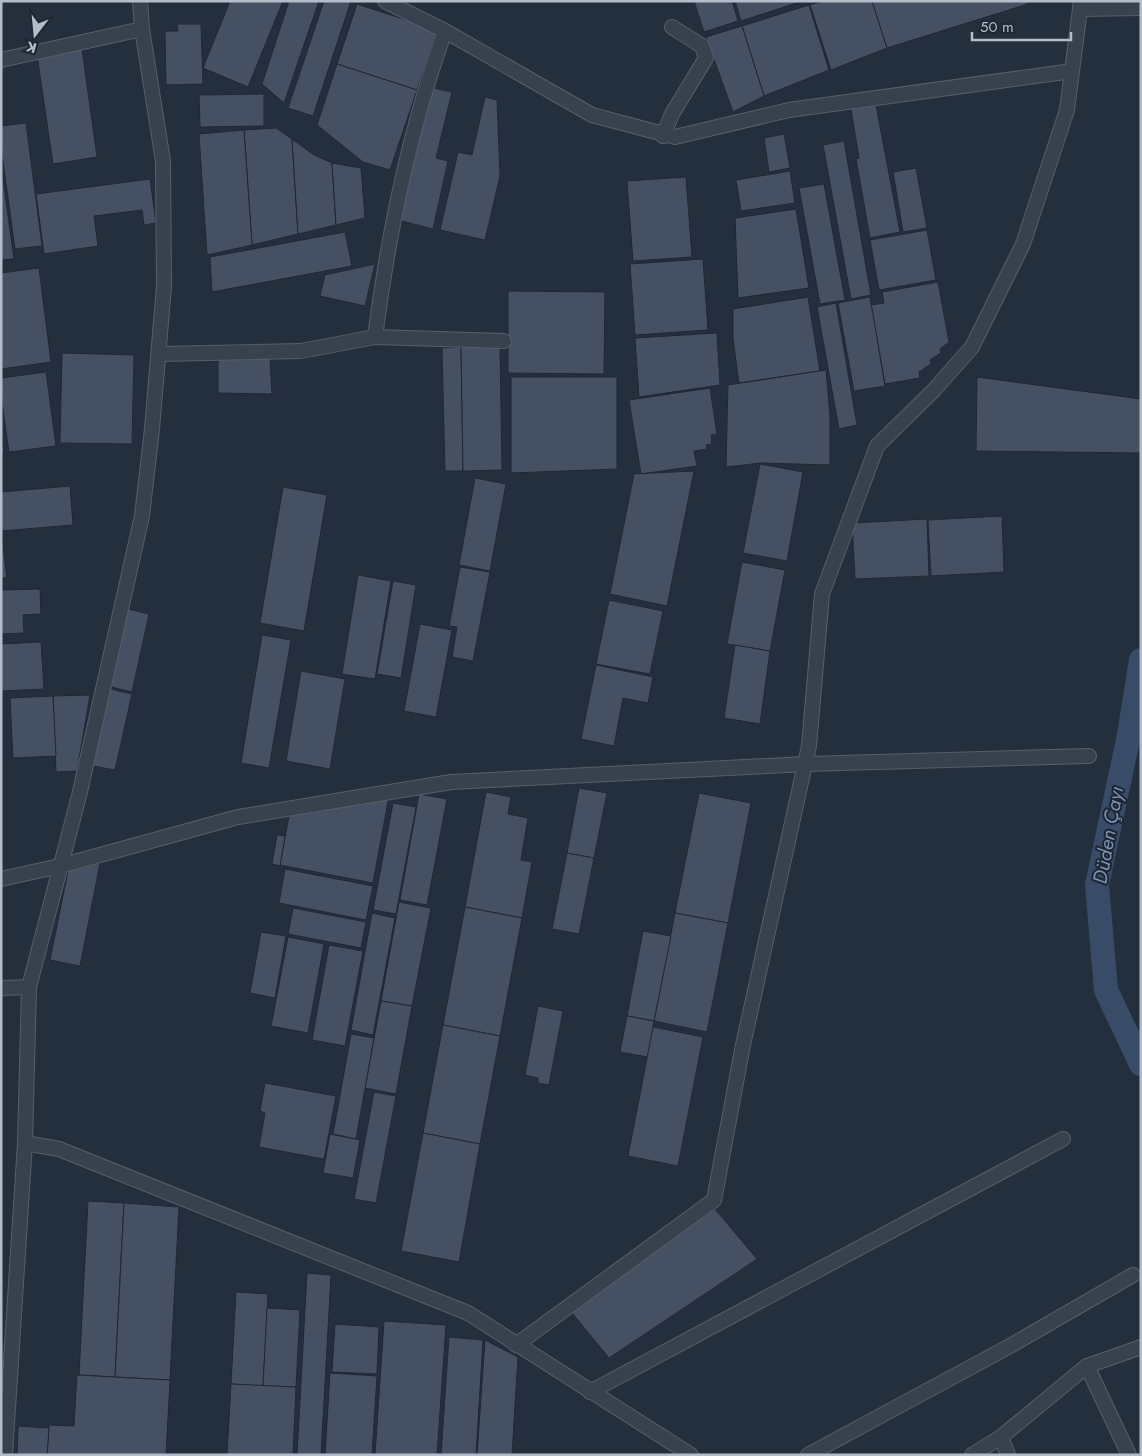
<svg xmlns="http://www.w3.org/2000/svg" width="1142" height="1456" font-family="Jost,sans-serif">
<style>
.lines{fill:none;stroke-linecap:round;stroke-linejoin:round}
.river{stroke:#394c67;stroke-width:24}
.building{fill:#455162;stroke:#1f2835}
.minor-casing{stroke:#565f6c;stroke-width:16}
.minor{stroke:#38414e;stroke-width:14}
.labels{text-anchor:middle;stroke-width:4;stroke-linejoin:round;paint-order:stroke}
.water-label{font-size:20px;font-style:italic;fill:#7c92b1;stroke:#1d2633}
</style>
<rect width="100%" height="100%" fill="#242f3e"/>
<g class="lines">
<path class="river" d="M 1141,660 L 1129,735 L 1097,885 L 1106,990 L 1141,1064"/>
</g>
<g class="building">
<path d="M 230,1 L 283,1 L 248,87 L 203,68 Z"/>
<path d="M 289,1 L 319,1 L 284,103 L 262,84 Z"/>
<path d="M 324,1 L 351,1 L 313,116 L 288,108 Z"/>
<path d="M 694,1 L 732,1 L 738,21 L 704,32 Z"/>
<path d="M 735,1 L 803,1 L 741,21 Z"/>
<path d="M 822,1 L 872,1 L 887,48 L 831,70 L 810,5 Z"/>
<path d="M 872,1 L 1027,1 L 1028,4 L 887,48 Z"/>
<path d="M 357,4 L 437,30 L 417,90 L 337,64 Z"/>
<path d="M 809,5 L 829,70 L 764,96 L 742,26 Z"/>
<path d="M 177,24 L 201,24 L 203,84 L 166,85 L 165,31 L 178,31 Z"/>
<path d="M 742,26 L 764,96 L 733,112 L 706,37 Z"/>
<path d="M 82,49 L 97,157 L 53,164 L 37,55 Z"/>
<path d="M 337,64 L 417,90 L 390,170 L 363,162 L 317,125 Z"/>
<path d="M 429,87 L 452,92 L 436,158 L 448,161 L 433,229 L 398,220 Z"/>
<path d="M 264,94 L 264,126 L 200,127 L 199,95 Z"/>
<path d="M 485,97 L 497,100 L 500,176 L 485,240 L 440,230 L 458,152 L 472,155 Z"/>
<path d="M 876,105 L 900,232 L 870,238 L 856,159 L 859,158 L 851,109 Z"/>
<path d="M 26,123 L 42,246 L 15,249 L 1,147 L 1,126 Z"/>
<path d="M 276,128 L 292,139 L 298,234 L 252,245 L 244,130 Z"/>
<path d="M 244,130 L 252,245 L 207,255 L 199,134 Z"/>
<path d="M 784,134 L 790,168 L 769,172 L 764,138 Z"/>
<path d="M 292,139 L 314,155 L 332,163 L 336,225 L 298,234 Z"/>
<path d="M 844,141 L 871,295 L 851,299 L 823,145 Z"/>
<path d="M 332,163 L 361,168 L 365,218 L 336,225 Z"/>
<path d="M 1,165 L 14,259 L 1,260 Z"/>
<path d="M 916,168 L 927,228 L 903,232 L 893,172 Z"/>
<path d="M 790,171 L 795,203 L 741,211 L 736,180 Z"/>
<path d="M 686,177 L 692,257 L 633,261 L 627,181 Z"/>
<path d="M 150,179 L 156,223 L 144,225 L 142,210 L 94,216 L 98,246 L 44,254 L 36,194 Z"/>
<path d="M 824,184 L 845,300 L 820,304 L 799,188 Z"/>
<path d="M 796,209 L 809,288 L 738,298 L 735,218 Z"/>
<path d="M 927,230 L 936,280 L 879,290 L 870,240 Z"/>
<path d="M 345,232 L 352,266 L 212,292 L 210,257 Z"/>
<path d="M 703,259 L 708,330 L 635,335 L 630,264 Z"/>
<path d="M 375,264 L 365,306 L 320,296 L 325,275 Z"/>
<path d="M 39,268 L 51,362 L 1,369 L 1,273 Z"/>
<path d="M 938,282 L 949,342 L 940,349 L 941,353 L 930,360 L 931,364 L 919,372 L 920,378 L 885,384 L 871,305 L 884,303 L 882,292 Z"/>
<path d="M 508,291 L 605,292 L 604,374 L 508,373 Z"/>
<path d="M 808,297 L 820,371 L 739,383 L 733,339 L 733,309 Z"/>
<path d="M 870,297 L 885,386 L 854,391 L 838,303 Z"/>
<path d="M 836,303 L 857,425 L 839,429 L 817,307 Z"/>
<path d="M 717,333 L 720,385 L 639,397 L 635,338 Z"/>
<path d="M 461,347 L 463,471 L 445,471 L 442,348 Z"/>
<path d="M 461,347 L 500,347 L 502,470 L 463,471 Z"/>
<path d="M 62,353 L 134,355 L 132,444 L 60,443 Z"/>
<path d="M 218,357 L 270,358 L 272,394 L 218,393 Z"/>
<path d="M 826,370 L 830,416 L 830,465 L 761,463 L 726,467 L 728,385 Z"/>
<path d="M 46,372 L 56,446 L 9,452 L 1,395 L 1,378 Z"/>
<path d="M 511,377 L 617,377 L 617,469 L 511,473 Z"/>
<path d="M 977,377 L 1141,399 L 1141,453 L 976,451 Z"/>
<path d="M 710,388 L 717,434 L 711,435 L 712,444 L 706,445 L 707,449 L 694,451 L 697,466 L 641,474 L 629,400 Z"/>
<path d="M 1,431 L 4,453 L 1,453 Z"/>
<path d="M 760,464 L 803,472 L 787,561 L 743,553 Z"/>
<path d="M 694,471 L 667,606 L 610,594 L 634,474 Z"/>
<path d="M 475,478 L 506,484 L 490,571 L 459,565 Z"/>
<path d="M 70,486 L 73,525 L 1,531 L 1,492 Z"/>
<path d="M 283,487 L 327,495 L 304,631 L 260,623 Z"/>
<path d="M 1002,516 L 1004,572 L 931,576 L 928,520 Z"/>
<path d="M 927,519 L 929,576 L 855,579 L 852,523 Z"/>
<path d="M 1,531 L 7,578 L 1,578 Z"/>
<path d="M 742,562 L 785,570 L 770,651 L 727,644 Z"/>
<path d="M 460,567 L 490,572 L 473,661 L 452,657 L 457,627 L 449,626 Z"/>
<path d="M 358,575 L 391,581 L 375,679 L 342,674 Z"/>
<path d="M 393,581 L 416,585 L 401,678 L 377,674 Z"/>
<path d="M 40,589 L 41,614 L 23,615 L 24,633 L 1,634 L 1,590 Z"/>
<path d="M 609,600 L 663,611 L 650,674 L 596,664 Z"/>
<path d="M 128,609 L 149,614 L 132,692 L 111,687 Z"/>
<path d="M 420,624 L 452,630 L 436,717 L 404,711 Z"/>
<path d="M 262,635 L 291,640 L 269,768 L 241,763 Z"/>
<path d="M 41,642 L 44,689 L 1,691 L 1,644 Z"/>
<path d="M 735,645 L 770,651 L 760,724 L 724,718 Z"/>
<path d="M 596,665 L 653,677 L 648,703 L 623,698 L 614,746 L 581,739 Z"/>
<path d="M 301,671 L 345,679 L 330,769 L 286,761 Z"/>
<path d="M 110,689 L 132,694 L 115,770 L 93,766 Z"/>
<path d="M 90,695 L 77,771 L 56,772 L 53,696 Z"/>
<path d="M 53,696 L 56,756 L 13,758 L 10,698 Z"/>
<path d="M 579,788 L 607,793 L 594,858 L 567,853 Z"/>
<path d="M 486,792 L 511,797 L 508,814 L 528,818 L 521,860 L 532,862 L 522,918 L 465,907 Z"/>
<path d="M 699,793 L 751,803 L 728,923 L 675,913 Z"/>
<path d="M 419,794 L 447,799 L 427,905 L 400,900 Z"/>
<path d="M 389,796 L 373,883 L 280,865 L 289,816 Z"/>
<path d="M 393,803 L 416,807 L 396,914 L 373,910 Z"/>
<path d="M 277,835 L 285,836 L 280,866 L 272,864 Z"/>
<path d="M 567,853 L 594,858 L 579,934 L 552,929 Z"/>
<path d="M 100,863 L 80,966 L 50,960 L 68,871 Z"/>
<path d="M 285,869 L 373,886 L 366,920 L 279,903 Z"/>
<path d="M 399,902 L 431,908 L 412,1006 L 381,1001 Z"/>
<path d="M 465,907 L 522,918 L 500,1036 L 443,1025 Z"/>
<path d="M 293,908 L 366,922 L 361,948 L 288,934 Z"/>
<path d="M 372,913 L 395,918 L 373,1035 L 351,1030 Z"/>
<path d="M 675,913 L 728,923 L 707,1032 L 654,1021 Z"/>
<path d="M 643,931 L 671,936 L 654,1021 L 627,1016 Z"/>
<path d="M 261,932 L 286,936 L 275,998 L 250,993 Z"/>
<path d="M 288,937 L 324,944 L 308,1033 L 271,1026 Z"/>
<path d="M 329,945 L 363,951 L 345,1046 L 312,1040 Z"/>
<path d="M 381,1001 L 412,1006 L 396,1094 L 365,1088 Z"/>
<path d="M 538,1006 L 563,1011 L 549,1085 L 538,1083 L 538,1078 L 525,1075 Z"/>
<path d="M 627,1016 L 654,1021 L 648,1057 L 620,1052 Z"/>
<path d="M 443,1025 L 500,1036 L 480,1144 L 423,1133 Z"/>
<path d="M 653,1027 L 703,1037 L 678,1166 L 628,1156 Z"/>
<path d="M 351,1034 L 374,1038 L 356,1139 L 333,1134 Z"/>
<path d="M 265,1083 L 336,1096 L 324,1159 L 259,1147 L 265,1113 L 260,1111 Z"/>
<path d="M 374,1092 L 396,1096 L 376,1203 L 354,1199 Z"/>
<path d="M 423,1133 L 480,1144 L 459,1262 L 401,1251 Z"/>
<path d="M 330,1134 L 360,1140 L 353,1178 L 323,1173 Z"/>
<path d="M 88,1201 L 124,1203 L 115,1377 L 79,1375 Z"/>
<path d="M 124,1203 L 179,1207 L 170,1380 L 115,1377 Z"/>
<path d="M 715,1209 L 757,1259 L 609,1358 L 568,1308 Z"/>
<path d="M 307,1273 L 331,1275 L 321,1455 L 297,1455 Z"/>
<path d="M 236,1292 L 268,1294 L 263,1386 L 231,1384 Z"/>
<path d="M 267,1308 L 300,1310 L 296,1387 L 263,1386 Z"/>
<path d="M 384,1321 L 446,1325 L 437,1455 L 375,1455 Z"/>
<path d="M 335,1324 L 379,1327 L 377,1374 L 332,1372 Z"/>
<path d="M 449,1337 L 483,1340 L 476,1455 L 441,1455 Z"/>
<path d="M 485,1340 L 518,1357 L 512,1455 L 477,1455 Z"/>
<path d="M 330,1373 L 377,1376 L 372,1455 L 325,1455 Z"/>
<path d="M 77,1375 L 170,1380 L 166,1455 L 47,1455 L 49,1425 L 74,1426 Z"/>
<path d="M 231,1384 L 296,1387 L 293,1455 L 227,1455 Z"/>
<path d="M 18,1426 L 49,1428 L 47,1455 L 17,1455 Z"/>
</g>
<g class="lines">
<g class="minor-casing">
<g id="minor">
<path d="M 385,1 L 445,31 L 592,115 L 675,137 L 789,110 L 1072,71"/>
<path d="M 1080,9 L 1141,8"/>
<path d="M 1,60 L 142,29"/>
<path d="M 663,136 L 672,114 L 706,58 L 702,46 L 672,27"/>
<path d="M 375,337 C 388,235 410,128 445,31"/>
<path d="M 159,354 L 301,351 L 375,337 L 504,341"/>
<path d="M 1,879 L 60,866 L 238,817 L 451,782 L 806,764 L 1089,756"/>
<path d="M 1,988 L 29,987"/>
<path d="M 25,1143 L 59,1149 L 468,1313 L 691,1455"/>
<path d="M 516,1345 L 714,1200 L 743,1045 L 809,746 L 822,594 L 877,446 L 934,390 L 972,347 L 1023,244 L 1067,110 L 1081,1"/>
<path d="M 1087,1366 L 1129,1455"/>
<path d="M 590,1392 L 1063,1139"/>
<path d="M 1001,1437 L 1008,1455"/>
<path d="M 5,1455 L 25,1143 L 29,987 L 79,796 L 142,516 L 152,429 L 164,286 L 163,161 L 142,29 L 140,1"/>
<path d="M 808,1455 L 1010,1346 L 1133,1275"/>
<path d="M 972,1455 L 1001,1437 L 1087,1366 L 1141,1347"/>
</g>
</g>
<use href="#minor" class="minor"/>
</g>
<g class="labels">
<g class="water-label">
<text transform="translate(1108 835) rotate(-80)" y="7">Düden Çayı</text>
</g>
</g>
<rect width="1142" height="1456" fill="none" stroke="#b4bcc9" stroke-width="5"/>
<g transform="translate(35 35) rotate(196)" stroke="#1d2633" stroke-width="4" paint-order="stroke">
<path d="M0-4L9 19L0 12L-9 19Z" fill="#b4bcc9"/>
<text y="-8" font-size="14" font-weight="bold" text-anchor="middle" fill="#b4bcc9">K</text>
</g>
<path d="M972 32v8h99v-8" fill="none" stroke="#b4bcc9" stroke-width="2.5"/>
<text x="980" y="32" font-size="15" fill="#b4bcc9" stroke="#1d2633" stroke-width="4" paint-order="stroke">50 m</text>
</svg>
